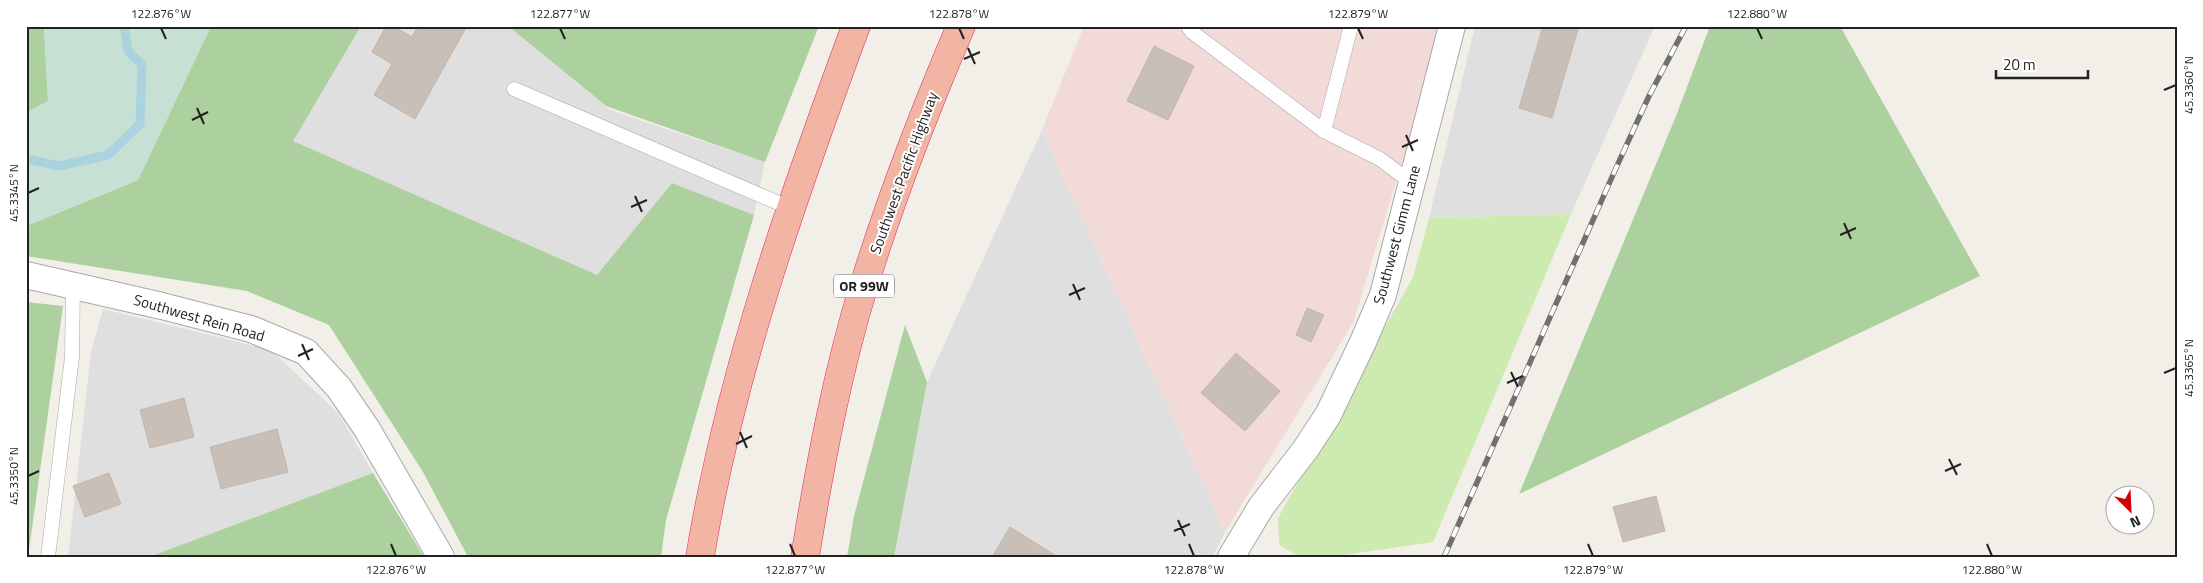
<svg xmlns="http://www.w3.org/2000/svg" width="2203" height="583" font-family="'Titillium Web',sans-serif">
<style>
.residential{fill:#e0dfdf}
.commercial{fill:#f2dad9}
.grass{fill:#cdebb0}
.forest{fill:#add19e}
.wetland{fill:#c6e0d4}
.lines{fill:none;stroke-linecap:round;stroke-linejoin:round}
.stream{stroke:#aad3df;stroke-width:9}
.building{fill:#c7bfb8;stroke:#c4b6ab}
.service-casing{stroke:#a9a9a9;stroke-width:15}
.minor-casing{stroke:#a9a9a9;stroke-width:28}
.trunk-casing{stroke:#dc2a67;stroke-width:29}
.service{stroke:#fff;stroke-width:14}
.minor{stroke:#fff;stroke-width:26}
.trunk{stroke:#f2b4a3;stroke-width:28}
.rail-casing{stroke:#707070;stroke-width:5.5}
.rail{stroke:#fff;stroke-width:4;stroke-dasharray:11;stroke-linecap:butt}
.ticks{fill:none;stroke:#222;stroke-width:2}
.labels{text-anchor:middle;stroke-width:4;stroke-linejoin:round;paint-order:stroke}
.shield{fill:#fff;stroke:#646464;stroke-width:1}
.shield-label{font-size:14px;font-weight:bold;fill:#222}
.street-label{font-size:15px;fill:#222;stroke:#fff}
.neatline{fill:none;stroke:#222;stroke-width:2}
.ticks-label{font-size:12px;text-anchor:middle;fill:#222}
</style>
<rect width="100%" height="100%" fill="#f2efe9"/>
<g class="residential">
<path d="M 361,26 L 508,26 L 610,110 L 765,162 L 754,215 L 672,183 L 597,276 L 292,141 Z"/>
<path d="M 1475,26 L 1655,26 L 1571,214 L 1429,218 Z"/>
<path d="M 1042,130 L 1225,532 L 1213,557 L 894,557 L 927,382 Z"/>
<path d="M 103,309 L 271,350 L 338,413 L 373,473 L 149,557 L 68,557 L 91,352 Z"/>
</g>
<path class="commercial" d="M 1084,26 L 1440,26 L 1425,87 L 1353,323 L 1225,532 L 1042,130 Z"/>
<path class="grass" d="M 1571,214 L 1433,542 L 1330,557 L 1300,557 L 1279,545 L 1278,518 L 1413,277 L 1429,218 Z"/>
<g class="forest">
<path d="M 26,26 L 44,26 L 48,101 L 26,113 Z"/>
<path d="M 211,26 L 361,26 L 293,141 L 597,275 L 672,183 L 754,215 L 666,520 L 661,557 L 468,557 L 423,472 L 329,325 L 247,291 L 26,256 L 26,226 L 138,180 Z"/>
<path d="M 508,26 L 819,26 L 765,162 L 606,106 Z"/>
<path d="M 1710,26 L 1840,26 L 1980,276 L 1519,494 L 1676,116 Z"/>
<path d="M 26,302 L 63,306 L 28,557 L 26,557 Z"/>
<path d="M 905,325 L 927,382 L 894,557 L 847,557 L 854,516 Z"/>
<path d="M 373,473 L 424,557 L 149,557 Z"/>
</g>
<path class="wetland" d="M 44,26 L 211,26 L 138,180 L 26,226 L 26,113 L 48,101 Z"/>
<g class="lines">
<path class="stream" d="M 26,159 L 59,166 L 108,155 L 140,124 L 142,65 L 128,51 L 124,26"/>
</g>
<g class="building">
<path d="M 386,26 L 393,26 L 412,37 L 418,26 L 467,26 L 415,119 L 374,95 L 392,64 L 372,52 Z"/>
<path d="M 1543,26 L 1579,26 L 1552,118 L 1519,108 Z"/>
<path d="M 1154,46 L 1194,66 L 1168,120 L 1127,101 Z"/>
<path d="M 1307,308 L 1324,315 L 1311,342 L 1296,335 Z"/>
<path d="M 1236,353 L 1280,391 L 1245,431 L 1201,393 Z"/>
<path d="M 184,398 L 194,437 L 150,448 L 140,410 Z"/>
<path d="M 277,429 L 288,472 L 221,489 L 210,447 Z"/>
<path d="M 109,473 L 121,504 L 85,517 L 73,486 Z"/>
<path d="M 1656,496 L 1665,531 L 1623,542 L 1613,507 Z"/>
<path d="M 1010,527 L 1058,557 L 992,557 Z"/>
</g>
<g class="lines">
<g class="service-casing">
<g id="service">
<path d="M 1188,26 L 1192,32 L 1324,131 L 1380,159 L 1412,183"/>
<path d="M 514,89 L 790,208"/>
<path d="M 1324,131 L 1351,26"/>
<path d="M 48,557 L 72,357 L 73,285"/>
</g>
</g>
<g class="minor-casing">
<g id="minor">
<path d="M 26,275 L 162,306 L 251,329 L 306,352 L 339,388 L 367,429 L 441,557"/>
<path d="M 1231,557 L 1261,507 L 1305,450 L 1328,415 L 1363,342 L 1383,295 L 1452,26"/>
</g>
</g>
<g class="trunk-casing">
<g id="trunk">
<path d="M 700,557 C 730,374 792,199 856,26"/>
<path d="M 805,557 C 820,465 837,372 865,282 C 892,195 925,110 961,26"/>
</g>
</g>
<use href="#service" class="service"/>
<use href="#minor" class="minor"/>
<use href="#trunk" class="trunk"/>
<g class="rail-casing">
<path id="rail" d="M 1444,557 L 1616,168 L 1649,96 L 1686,26"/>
</g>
<use href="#rail" class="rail"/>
</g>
<path class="ticks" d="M 161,28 L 166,39M 560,28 L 565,39M 959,28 L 964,39M 1358,28 L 1363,39M 1757,28 L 1762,39M 968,48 L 975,64M 964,59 L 980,52M 2164,90 L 2176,85M 197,108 L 204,124M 192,120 L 208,112M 1406,135 L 1413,151M 1402,147 L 1418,140M 28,193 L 39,188M 635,196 L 642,212M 631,207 L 647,200M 1844,223 L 1851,239M 1840,235 L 1856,228M 1073,284 L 1080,300M 1069,295 L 1085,288M 302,344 L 309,360M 298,356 L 313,349M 1511,372 L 1518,387M 2164,373 L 2176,368M 1507,383 L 1523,376M 740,432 L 747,448M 736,444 L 752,436M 1949,459 L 1957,475M 1945,471 L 1961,464M 28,476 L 39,471M 1178,520 L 1185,536M 1174,531 L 1190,524M 391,544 L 396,556M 790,544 L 795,556M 1189,544 L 1194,556M 1588,544 L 1593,556M 1987,544 L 1992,556"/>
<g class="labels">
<rect class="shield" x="834" y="274.5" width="60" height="23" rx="4"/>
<g class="shield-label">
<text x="864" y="291">OR 99W</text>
</g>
<g class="street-label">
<text transform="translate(904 173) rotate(-70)" y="5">Southwest Pacific Highway</text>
<text transform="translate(1397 235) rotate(-75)" y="5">Southwest Gimm Lane</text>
<text transform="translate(199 318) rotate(16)" y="5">Southwest Rein Road</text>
</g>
</g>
<rect width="2203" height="583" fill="none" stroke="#ffffff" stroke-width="55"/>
<g transform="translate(2130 510) rotate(156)"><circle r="24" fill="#ffffff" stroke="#a7a7a7"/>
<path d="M0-4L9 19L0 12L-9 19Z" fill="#d40000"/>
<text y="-8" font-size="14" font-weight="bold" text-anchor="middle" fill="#222222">N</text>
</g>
<path d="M1996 70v8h92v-8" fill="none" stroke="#222222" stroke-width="2.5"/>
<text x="2003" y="70" font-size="15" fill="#222222" stroke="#ffffff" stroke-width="4" paint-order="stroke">20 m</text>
<rect x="28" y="28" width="2148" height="528" class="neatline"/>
<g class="ticks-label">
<text x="161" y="18">122.876°W</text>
<text x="560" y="18">122.877°W</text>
<text x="959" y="18">122.878°W</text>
<text x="1358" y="18">122.879°W</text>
<text x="1757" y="18">122.880°W</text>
<text transform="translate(2189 85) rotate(-90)" y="4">45.3360°N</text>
<text transform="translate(14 193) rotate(-90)" y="4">45.3345°N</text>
<text transform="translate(2189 368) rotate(-90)" y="4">45.3365°N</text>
<text transform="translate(14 476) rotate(-90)" y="4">45.3350°N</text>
<text x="396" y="574">122.876°W</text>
<text x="795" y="574">122.877°W</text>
<text x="1194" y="574">122.878°W</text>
<text x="1593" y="574">122.879°W</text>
<text x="1992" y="574">122.880°W</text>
</g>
</svg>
